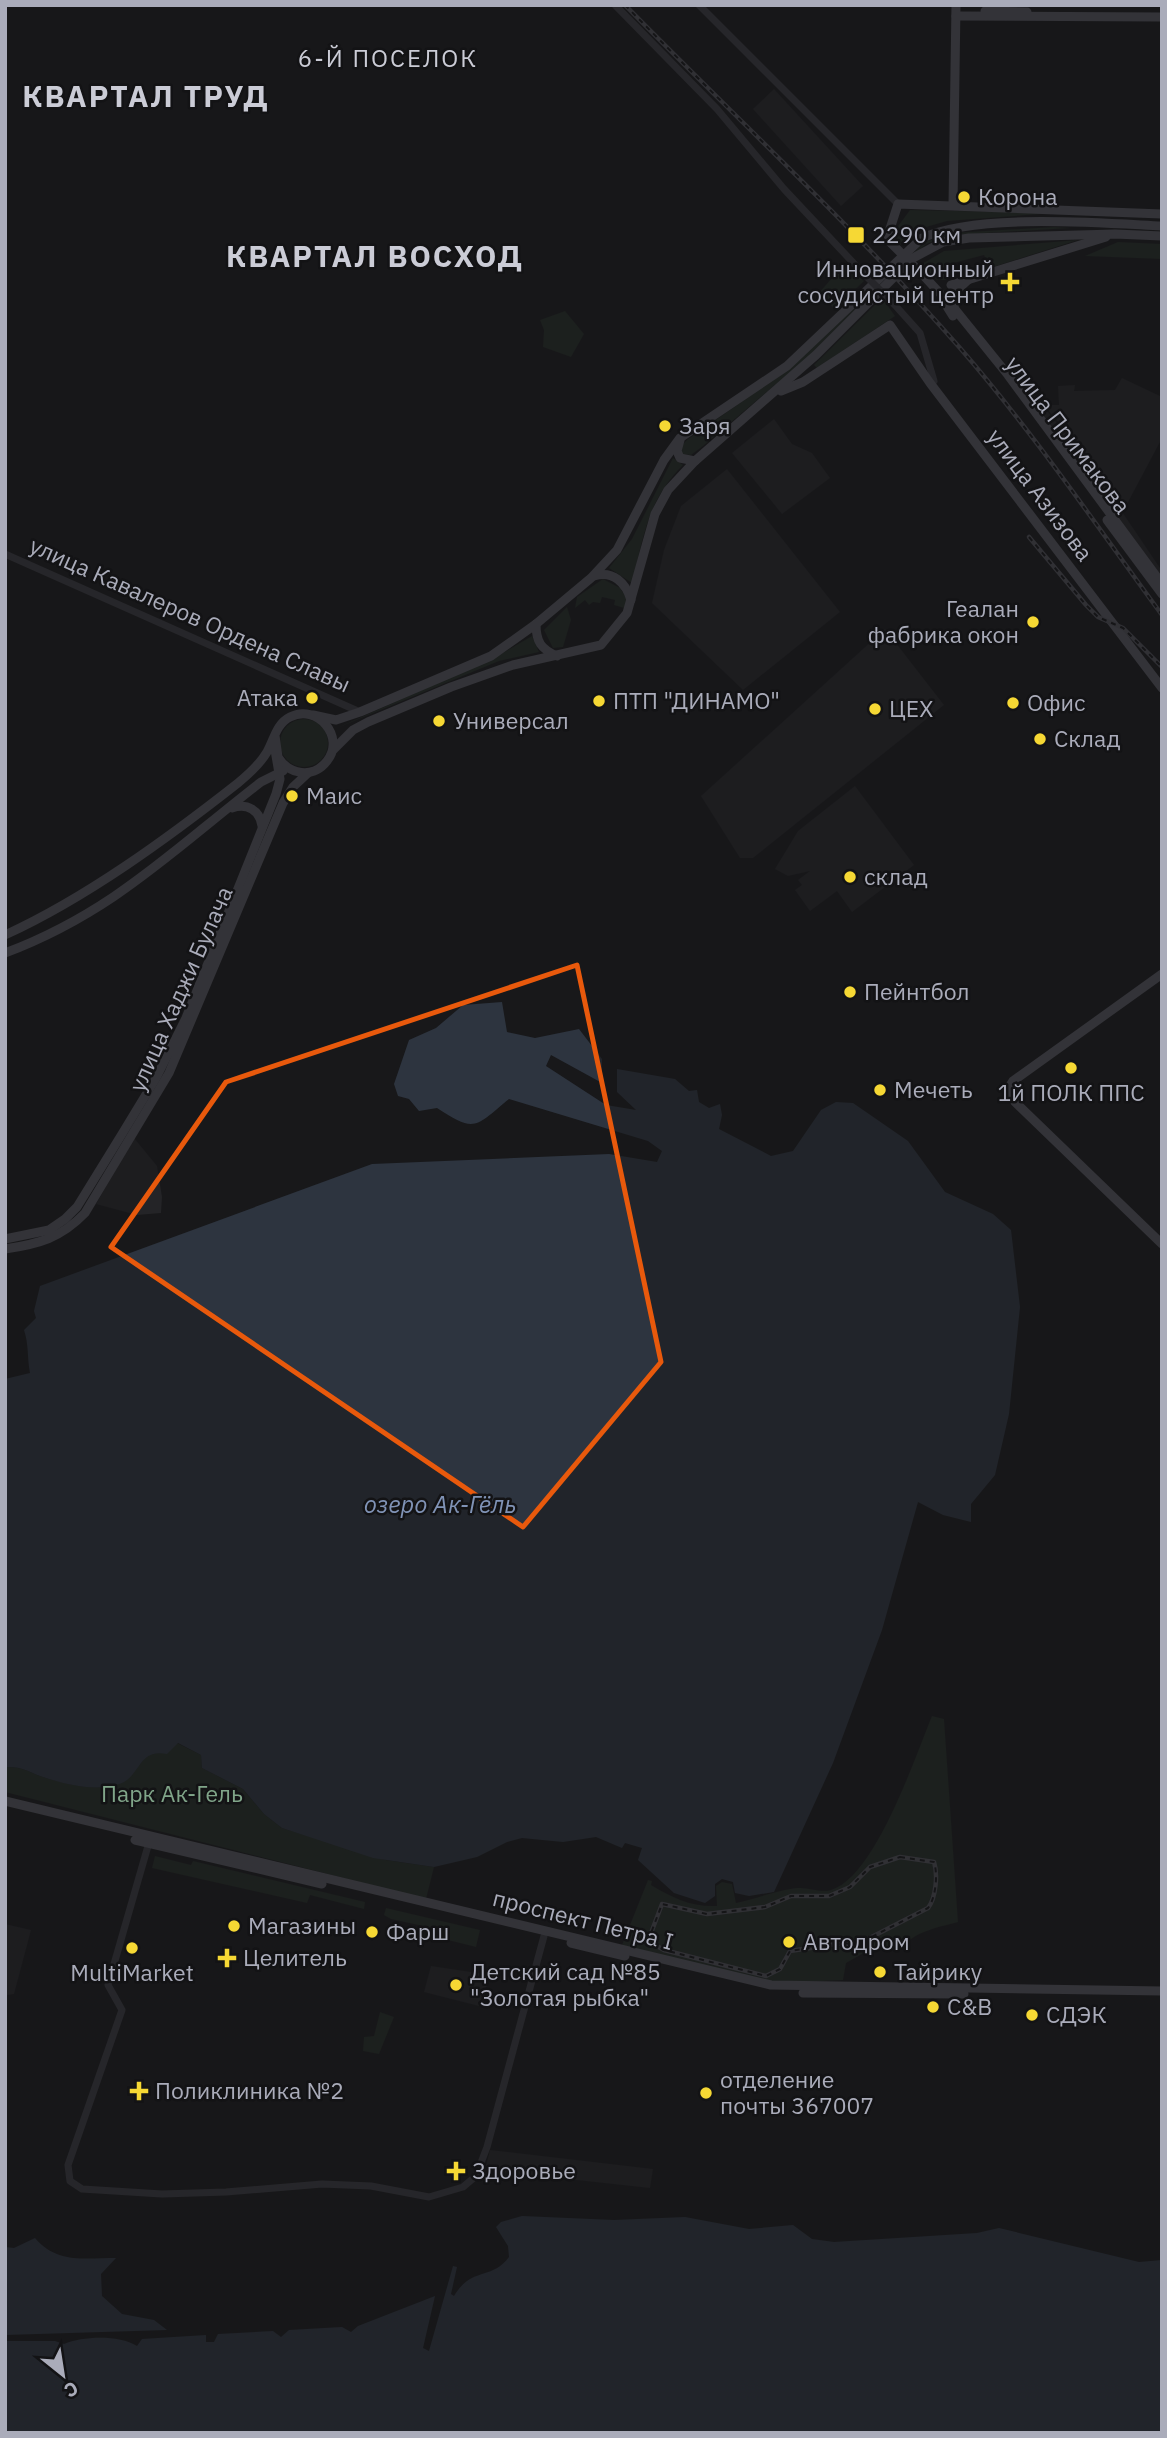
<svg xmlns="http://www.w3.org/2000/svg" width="1167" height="2438" font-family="'IBM Plex Sans',sans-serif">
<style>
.built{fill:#242427}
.green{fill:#222a24}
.water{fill:#2d343f}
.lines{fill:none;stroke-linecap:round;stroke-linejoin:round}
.minor{stroke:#39393f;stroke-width:7}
.major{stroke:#55555e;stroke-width:9}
.rail-casing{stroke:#4e4e56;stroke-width:4.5}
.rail{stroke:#131315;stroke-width:2;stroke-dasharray:5;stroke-linecap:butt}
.minor-bridge{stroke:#39393f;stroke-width:7}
.major-bridge{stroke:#55555e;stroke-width:9}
.marked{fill:none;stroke:#e8590c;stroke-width:5;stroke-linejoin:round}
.poi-dot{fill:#f6d834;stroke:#131315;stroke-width:2.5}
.labels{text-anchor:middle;stroke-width:5;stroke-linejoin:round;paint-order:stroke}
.poi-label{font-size:23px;fill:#aaacba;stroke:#131315;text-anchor:start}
.street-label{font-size:23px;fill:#aaacba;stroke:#131315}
.park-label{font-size:23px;fill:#80a589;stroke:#131315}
.neighbourhood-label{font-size:24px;letter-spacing:2px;fill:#cbccd6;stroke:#131315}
.water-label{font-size:24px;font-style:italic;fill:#8093b6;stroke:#131315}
.district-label{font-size:30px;font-weight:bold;letter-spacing:2px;fill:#cbccd6;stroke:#131315}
</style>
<rect width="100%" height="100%" fill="#18181a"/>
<g class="built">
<path d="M 774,89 L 863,186 L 841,206 L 753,109 Z"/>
<path d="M 1122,378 L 1162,397 L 1162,438 L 1127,504 L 1122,507 L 1089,458 L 1048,410 L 1051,405 L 1059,405 L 1058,386 L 1075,385 L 1074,391 L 1115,390 Z"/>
<path d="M 1035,396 L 1089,463 L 1162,571 L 1158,574 L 1083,468 L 1030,400 Z"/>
<path d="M 774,419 L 792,444 L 812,453 L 830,478 L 782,514 L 732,453 Z"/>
<path d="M 727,469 L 840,612 L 743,690 L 652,603 L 664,550 L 681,506 Z"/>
<path d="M 885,629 L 944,705 L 753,858 L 740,858 L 701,796 Z"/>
<path d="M 855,786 L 914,865 L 852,912 L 837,891 L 810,911 L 795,890 L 802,885 L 798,880 L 810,871 L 788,876 L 775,869 L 798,831 Z"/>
<path d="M 134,1138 L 157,1166 L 162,1197 L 161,1213 L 137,1215 L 96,1204 Z"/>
<path d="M 5,1924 L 31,1930 L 14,1994 L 7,1995 L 5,2000 Z"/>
<path d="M 431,1966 L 491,1975 L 479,2006 L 424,1992 Z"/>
<path d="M 490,2150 L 653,2169 L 650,2188 L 503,2172 L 486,2166 Z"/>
</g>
<g class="green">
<path d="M 910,210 L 1054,213 L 947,221 L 926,227 L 900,245 L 893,233 Z"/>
<path d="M 1054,227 L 1071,228 L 952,235 L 926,244 L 814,352 L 703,446 L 691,455 L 682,454 L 682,445 L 688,439 L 788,370 L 925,242 L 951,233 Z"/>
<path d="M 1078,240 L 993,267 L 988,265 L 984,255 L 946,265 L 947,280 L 937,280 L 920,265 L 944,251 Z"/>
<path d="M 1118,242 L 1162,244 L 1162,259 L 1085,256 Z"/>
<path d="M 850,269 L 864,281 L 835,309 L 819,293 L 839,270 Z"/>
<path d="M 882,298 L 895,316 L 817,368 L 814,365 Z"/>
<path d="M 565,311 L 584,334 L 571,357 L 543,347 L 544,330 L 540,320 Z"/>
<path d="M 673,458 L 683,465 C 647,501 644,536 632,583 L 609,568 L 632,539 Z"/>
<path d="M 603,579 L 620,588 L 627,599 L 624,608 L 614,605 L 615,600 L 602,597 L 600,603 L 593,602 L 589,605 L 585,600 L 575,608 L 577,597 Z"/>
<path d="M 567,607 L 571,620 L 563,647 L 553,648 L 544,630 Z"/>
<path d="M 532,636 L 539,652 L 499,661 L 337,728 L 496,657 Z"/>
<circle cx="304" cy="743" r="24"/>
<path d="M 932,1716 L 944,1719 L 958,1922 C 940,1927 910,1932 902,1950 L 869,1950 L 846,1963 L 843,1980 L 775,1983 L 622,1945 L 648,1880 L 652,1881 L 651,1885 C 673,1898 691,1907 717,1906 L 716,1886 L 722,1882 L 732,1884 L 736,1903 C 754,1899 782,1889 798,1888 C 808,1887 821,1893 831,1890 C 875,1877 915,1757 932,1716 Z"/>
<path d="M 177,1743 L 201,1755 L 202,1768 L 243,1789 L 264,1814 L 282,1828 L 386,1860 L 434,1867 L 426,1899 L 5,1792 L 5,1767 C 23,1766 30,1773 46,1778 C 89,1790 119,1797 146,1756 L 170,1749 Z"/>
<path d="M 155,1856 L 191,1865 L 193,1861 L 365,1902 L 364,1909 L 310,1895 L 307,1903 L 152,1868 Z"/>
<path d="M 386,1908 L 480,1930 L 476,1947 L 432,1936 L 432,1928 L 391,1919 L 384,1915 Z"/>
<path d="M 380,2012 L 394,2017 L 379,2054 L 363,2051 L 364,2037 L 374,2036 Z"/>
</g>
<g class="water">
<path d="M 502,1002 L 507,1032 L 535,1038 L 579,1029 L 602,1059 L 602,1083 L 551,1055 L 546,1066 L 606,1105 L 636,1110 L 617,1092 L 617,1069 L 675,1079 L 689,1091 L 697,1090 L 699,1102 L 709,1108 L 720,1104 L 722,1115 L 719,1129 L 771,1156 L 793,1151 L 821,1110 L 836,1102 L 853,1103 L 908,1141 L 945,1192 L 993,1214 L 1011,1230 L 1020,1307 L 1009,1414 L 995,1475 L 971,1504 L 971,1522 L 943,1515 L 918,1502 L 882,1630 L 833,1763 L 774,1892 L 749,1896 L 735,1893 L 733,1882 L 722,1879 L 715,1884 L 715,1896 L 705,1903 L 674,1893 L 638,1860 L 642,1848 L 625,1843 L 622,1848 L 596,1837 L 563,1842 L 522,1838 L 507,1842 L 477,1857 L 434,1867 L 373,1858 L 282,1828 L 264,1814 L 243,1789 L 202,1768 L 201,1755 L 178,1743 L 167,1754 C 136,1748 142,1779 116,1785 C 95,1791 67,1785 46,1778 C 30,1773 23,1766 5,1767 L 5,1379 L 30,1373 C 27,1357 29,1345 24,1330 L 36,1318 L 34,1311 L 40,1286 L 372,1164 L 609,1154 L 657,1162 L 662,1151 L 648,1141 L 509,1099 C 476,1126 476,1134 437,1108 L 419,1111 L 409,1099 L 398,1096 L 394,1084 L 409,1040 L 436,1028 L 463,1005 Z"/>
<path d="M 522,2216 L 614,2220 L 685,2217 L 749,2229 L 793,2225 L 812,2239 L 834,2242 L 977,2233 L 999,2228 L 1139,2262 L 1162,2260 L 1162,2433 L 5,2433 L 5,2341 L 55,2341 L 64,2344 C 84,2336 119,2335 137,2346 L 142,2339 L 206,2335 L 206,2342 L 214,2342 L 218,2334 L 273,2331 L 281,2337 L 289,2330 L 342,2327 L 351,2332 L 358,2326 L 435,2296 L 423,2348 L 429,2351 L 453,2266 L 457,2267 L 451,2294 L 454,2296 C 472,2266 491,2281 509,2257 L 508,2246 L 496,2227 L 501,2222 Z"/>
<path d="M 35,2238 C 57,2264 85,2258 116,2258 L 101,2274 L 102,2296 L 122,2314 L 154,2320 L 167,2330 L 5,2335 L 5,2247 L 14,2248 Z"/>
</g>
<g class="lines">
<g class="minor">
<path d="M 615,5 L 717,109 L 784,189 L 861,271"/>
<path d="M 699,5 L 898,204"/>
<path d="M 894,304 L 920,333 L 934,381"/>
<path d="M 5,554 L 360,712"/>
<path d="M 150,1839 L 108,1985 L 122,2010 L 68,2165 L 70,2181 L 82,2189 L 162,2194 L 226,2192 L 322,2184 L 371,2186 L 429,2197 L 463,2187 L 476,2176 L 487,2147 L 544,1936"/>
</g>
<g class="major">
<path d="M 985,11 L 1027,12"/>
<path d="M 956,16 L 1162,17"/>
<path d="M 953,205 L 956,5"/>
<path d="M 890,242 L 888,235 L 898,204 L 1162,214"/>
<path d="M 923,275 L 947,301"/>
<path d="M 968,280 L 956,291 L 954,308 L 1008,375 L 1162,584"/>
<path d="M 951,285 L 1106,237"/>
<path d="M 943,300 L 953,316"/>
<path d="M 781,391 L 803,382 L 890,325 L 930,383 L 1162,688"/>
<path d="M 680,440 L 677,451 L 680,458 L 695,461"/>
<path d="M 1107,520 L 1162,594"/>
<path d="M 594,576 C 613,570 626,583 631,600"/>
<path d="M 536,624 C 536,642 541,649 557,656"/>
<path d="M 313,715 L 336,720 L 360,712 L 491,656 L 536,624 L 591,578 L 617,550 L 664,460 L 680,438 L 787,366 L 922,238 C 977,213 1100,223 1162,226"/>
<path d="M 333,750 L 353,730 L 368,722 L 451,687 L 513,665 L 601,645 L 627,613 L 655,514 L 668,490 L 695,461 L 816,355 L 913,258 L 943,242 L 969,238 L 1115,234 L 1162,236"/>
<path d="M 232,808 C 247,803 260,810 262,826"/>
<path d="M 5,935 C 86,898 168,838 238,783 C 249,774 260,764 267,752 C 274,740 276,724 290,717 C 317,703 346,737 327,761 C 313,779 289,775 278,757 L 275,736"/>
<path d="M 5,953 C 112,913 173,850 261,782 L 283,771"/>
<path d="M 1162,974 L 1013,1081 L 1008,1089 L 1015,1102 L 1162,1244"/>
<path d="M 5,1239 L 49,1230 L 65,1219 L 77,1207 L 122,1134 L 156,1078 L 186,1018 L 276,794 L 280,779 L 275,750"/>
<path d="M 5,1249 C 39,1244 61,1238 85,1213 L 169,1073 L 283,803 L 293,787 L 308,773"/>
<path d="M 5,1801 L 771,1985 L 1162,1991"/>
<path d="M 135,1840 L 322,1884"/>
<path d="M 571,1943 L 625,1956"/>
<path d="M 803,1993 L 964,1994"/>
</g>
<g class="rail-casing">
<g id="rail">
<path d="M 625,5 C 737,119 855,228 960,348 C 1033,432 1096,525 1162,615"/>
<path d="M 1029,537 L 1086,605 L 1098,617 L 1123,628 L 1162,667"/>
<path d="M 900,1857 L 934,1862 C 938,1874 936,1898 928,1908 L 856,1945 L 844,1943 L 790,1951 L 780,1969 L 766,1976 L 664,1950 L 648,1941 L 662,1904 L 707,1914 L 765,1907 L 791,1896 L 829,1896 L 850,1887 L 870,1867 Z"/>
</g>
</g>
<use href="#rail" class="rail"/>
<path class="minor-bridge" d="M 861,271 L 894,304"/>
<path class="major-bridge" d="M 890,242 L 923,275"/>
</g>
<path d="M0 0H1167V2438H0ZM 577,965 L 661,1362 L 523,1527 L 111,1247 L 226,1082 Z" fill="#18181a" fill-opacity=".55" fill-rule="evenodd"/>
<path class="marked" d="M 577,965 L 661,1362 L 523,1527 L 111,1247 L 226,1082 Z"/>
<g class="poi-dot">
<circle cx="964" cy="197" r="7"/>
<rect x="847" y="226" width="18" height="18" rx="3.5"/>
<path d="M1006.5 271.5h7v7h7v7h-7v7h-7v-7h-7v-7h7z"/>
<circle cx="665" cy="426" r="7"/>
<circle cx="1033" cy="622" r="7"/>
<circle cx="312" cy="698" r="7"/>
<circle cx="599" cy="701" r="7"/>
<circle cx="1013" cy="703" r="7"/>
<circle cx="875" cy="709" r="7"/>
<circle cx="439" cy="721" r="7"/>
<circle cx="1040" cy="739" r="7"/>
<circle cx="292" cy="796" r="7"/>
<circle cx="850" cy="877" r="7"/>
<circle cx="850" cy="992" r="7"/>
<circle cx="1071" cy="1068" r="7"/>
<circle cx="880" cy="1090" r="7"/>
<circle cx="234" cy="1926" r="7"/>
<circle cx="372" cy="1932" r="7"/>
<circle cx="789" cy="1942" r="7"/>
<circle cx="132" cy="1948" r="7"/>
<path d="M223.5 1947.5h7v7h7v7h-7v7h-7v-7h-7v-7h7z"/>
<circle cx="880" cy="1972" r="7"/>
<circle cx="456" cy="1985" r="7"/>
<circle cx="933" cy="2007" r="7"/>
<circle cx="1032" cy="2015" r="7"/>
<path d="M135.5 2080.5h7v7h7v7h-7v7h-7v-7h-7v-7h7z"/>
<circle cx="706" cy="2093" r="7"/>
<path d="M452.5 2160.5h7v7h7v7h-7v7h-7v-7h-7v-7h7z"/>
</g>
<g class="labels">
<g class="poi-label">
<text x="978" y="205">Корона</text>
<text x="872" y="243">2290 км</text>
<text x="994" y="277" text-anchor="end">Инновационный<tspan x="994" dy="26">сосудистый центр</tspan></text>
<text x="679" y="434">Заря</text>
<text x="1019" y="617" text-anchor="end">Геалан<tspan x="1019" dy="26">фабрика окон</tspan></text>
<text x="298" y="706" text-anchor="end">Атака</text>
<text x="613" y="709">ПТП "ДИНАМО"</text>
<text x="1027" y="711">Офис</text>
<text x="889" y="717">ЦЕХ</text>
<text x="453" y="729">Универсал</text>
<text x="1054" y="747">Склад</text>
<text x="306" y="804">Маис</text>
<text x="864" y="885">склад</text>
<text x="864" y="1000">Пейнтбол</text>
<text x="894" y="1098">Мечеть</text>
<text x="1071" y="1101" text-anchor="middle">1й ПОЛК ППС</text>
<text x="248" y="1934">Магазины</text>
<text x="386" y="1940">Фарш</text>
<text x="803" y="1950">Автодром</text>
<text x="243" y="1966">Целитель</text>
<text x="470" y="1980">Детский сад №85<tspan x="470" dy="26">"Золотая рыбка"</tspan></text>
<text x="894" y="1980">Тайрику</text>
<text x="132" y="1981" text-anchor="middle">MultiMarket</text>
<text x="947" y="2015">С&amp;В</text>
<text x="1046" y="2023">СДЭК</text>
<text x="720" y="2088">отделение<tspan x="720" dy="26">почты 367007</tspan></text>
<text x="155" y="2099">Поликлиника №2</text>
<text x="472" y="2179">Здоровье</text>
</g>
<g class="street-label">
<text transform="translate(1068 435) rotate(53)" y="8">улица Примакова</text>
<text transform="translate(1040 495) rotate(53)" y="8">улица Азизова</text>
<text transform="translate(190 615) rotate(24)" y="8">улица Кавалеров Ордена Славы</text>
<text transform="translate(181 989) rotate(-66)" y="8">улица Хаджи Булача</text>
<text transform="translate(583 1920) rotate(14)" y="8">проспект Петра I</text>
</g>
<g class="park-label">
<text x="172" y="1802">Парк Ак-Гель</text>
</g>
<g class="neighbourhood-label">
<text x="388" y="67">6-Й ПОСЕЛОК</text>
</g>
<g class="water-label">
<text x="440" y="1513">озеро Ак-Гёль</text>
</g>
<g class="district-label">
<text x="146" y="107">КВАРТАЛ ТРУД</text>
<text x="375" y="267">КВАРТАЛ ВОСХОД</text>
</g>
</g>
<rect width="1167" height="2438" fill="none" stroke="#aaacba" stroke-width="14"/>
<g transform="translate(63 2375) rotate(150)" stroke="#131315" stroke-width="5" paint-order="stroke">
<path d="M0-5L12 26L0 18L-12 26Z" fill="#aaacba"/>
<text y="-10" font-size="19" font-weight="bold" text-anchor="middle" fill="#aaacba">С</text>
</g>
</svg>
